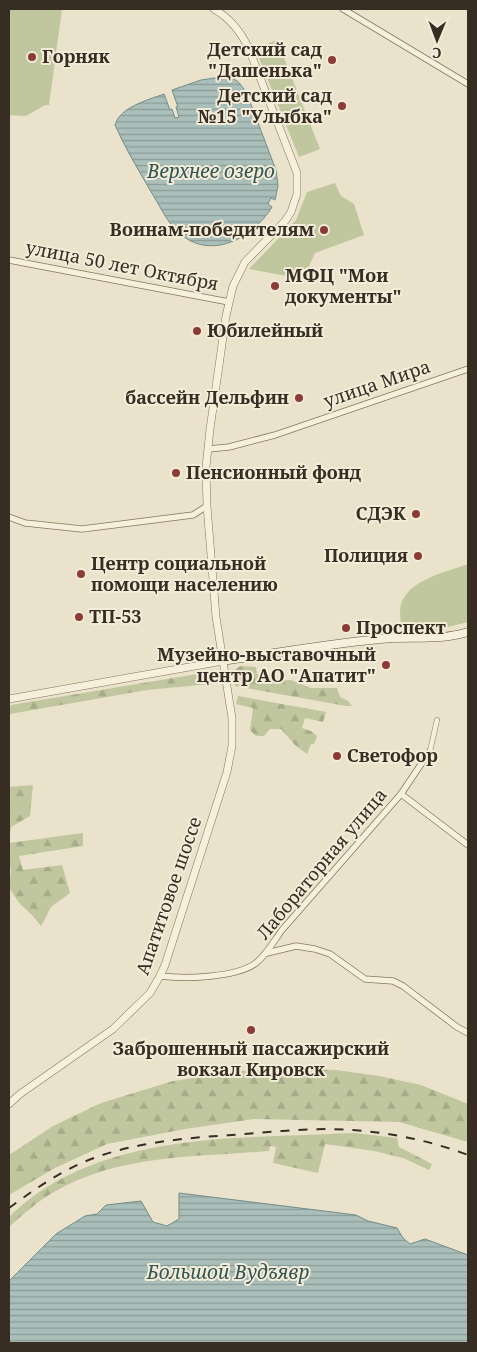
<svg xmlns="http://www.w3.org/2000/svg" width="477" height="1352" font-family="'Noto Serif',serif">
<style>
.green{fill:#c0c79f}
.forest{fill:url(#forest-firs)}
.water{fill:url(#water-rules);stroke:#718d87}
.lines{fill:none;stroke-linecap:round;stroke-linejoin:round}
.pedestrian-casing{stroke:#857660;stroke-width:5.5}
.minor-casing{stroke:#857660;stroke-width:7}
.tertiary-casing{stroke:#857660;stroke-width:8}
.secondary-casing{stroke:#675743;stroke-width:9}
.pedestrian{stroke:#f6efdc;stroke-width:4.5}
.minor{stroke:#f6efdc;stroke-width:5.5}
.tertiary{stroke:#f6efdc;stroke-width:7}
.secondary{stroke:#f6efdc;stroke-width:8}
.rail{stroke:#372d22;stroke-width:2;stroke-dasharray:9 9;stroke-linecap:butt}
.poi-dot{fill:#8d3b37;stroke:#f2ecd9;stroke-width:2}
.labels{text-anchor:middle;stroke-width:4;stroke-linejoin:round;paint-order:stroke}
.poi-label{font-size:18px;font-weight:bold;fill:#372d22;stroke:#f2ecd9;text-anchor:start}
.street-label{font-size:18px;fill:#372d22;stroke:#f2ecd9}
.water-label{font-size:19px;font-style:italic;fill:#355;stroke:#f2ecd9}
</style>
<defs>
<pattern id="forest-firs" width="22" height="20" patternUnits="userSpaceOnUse" patternTransform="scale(1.25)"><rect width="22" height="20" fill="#c0c79f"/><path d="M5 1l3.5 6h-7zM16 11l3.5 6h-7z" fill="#a6ab89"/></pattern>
<pattern id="water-rules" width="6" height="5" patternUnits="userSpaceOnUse" patternTransform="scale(1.25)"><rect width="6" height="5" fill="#aabfba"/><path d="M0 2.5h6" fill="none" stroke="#8b9c97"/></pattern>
</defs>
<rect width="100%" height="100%" fill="#eae2ca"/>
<g class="green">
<path d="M 9,9 L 62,9 L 49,105 L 45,105 L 26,116 L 9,115 Z"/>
<path d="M 277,40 L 320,149 L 299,157 L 255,48 Z"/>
<path d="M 335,183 L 341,196 L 354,204 L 364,235 L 315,253 L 306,273 L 292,277 L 249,269 L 296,220 L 307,192 Z"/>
<path d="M 468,564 L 468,622 L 436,630 L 402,630 C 401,624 400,617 400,610 C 403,580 445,573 468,564 Z"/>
</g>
<g class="forest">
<path d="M 240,666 L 256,667 L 257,674 L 267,674 L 269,681 L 291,680 L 311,688 L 337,688 L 340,697 L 348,701 L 352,706 L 346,706 L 235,686 L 233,677 L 236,676 L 235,670 Z"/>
<path d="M 217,673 L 220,683 L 147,690 L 10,714 L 9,710 L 11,705 L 197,674 Z"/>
<path d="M 238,696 L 326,712 L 323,722 L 305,718 L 302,728 L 311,731 L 317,736 L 314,744 L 311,744 L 307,754 L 295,745 L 281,729 L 270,729 L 264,736 L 256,736 L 250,730 L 253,708 L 236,704 Z"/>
<path d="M 33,785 L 30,816 L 11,827 L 9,838 L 9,787 Z"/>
<path d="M 83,833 L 83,846 L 19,856 L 23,870 L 62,865 L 70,893 L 51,907 L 41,926 L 32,915 L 20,904 L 9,888 L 11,870 L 9,862 L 9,843 Z"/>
<path d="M 289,1068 L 336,1070 L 379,1076 L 421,1085 L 468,1104 L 468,1142 L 399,1122 L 254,1119 L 185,1129 L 107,1144 L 55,1168 L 9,1195 L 9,1155 L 53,1126 L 101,1103 L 173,1081 L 242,1071 Z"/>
<path d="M 354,1133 L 397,1138 L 399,1147 L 432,1164 L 429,1170 L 403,1158 L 374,1151 L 325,1144 L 318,1173 L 273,1163 L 276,1147 L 270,1146 L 269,1151 C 197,1157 119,1154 54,1192 C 38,1201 22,1215 9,1227 L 9,1217 C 98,1130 239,1139 354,1133 Z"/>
</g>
<g class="water">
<path d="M 221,77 C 237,78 238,80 247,94 L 276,170 L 278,186 L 275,200 L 271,198 L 268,204 L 272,207 C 253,238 210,262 178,232 C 166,221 159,204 150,190 C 138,169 125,148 115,125 C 120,107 148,100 164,94 L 170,110 L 172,109 L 175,118 L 179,117 L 176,107 L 178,107 L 172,90 L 201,80 Z"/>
<path d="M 179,1193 L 356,1215 L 368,1221 L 397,1228 L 403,1238 L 410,1244 L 425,1239 L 468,1255 L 468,1343 L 9,1343 L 9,1281 L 56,1234 L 85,1216 L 97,1214 L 106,1205 L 141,1201 L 153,1222 L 167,1226 L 179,1219 Z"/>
</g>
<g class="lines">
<g class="pedestrian-casing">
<path id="pedestrian" d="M 430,751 L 437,720"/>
</g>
<g class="minor-casing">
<g id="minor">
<path d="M 343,9 L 468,84"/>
<path d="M 9,260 L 229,302"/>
<path d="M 208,449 L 229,447 L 275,435 L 468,369"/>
<path d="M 9,517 L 25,523 L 82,529 L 193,515 L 207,506"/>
<path d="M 401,794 L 468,845"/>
<path d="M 267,953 L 296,946 L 315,949 L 330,954 L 365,979 L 393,981 L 403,986 L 457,1027 L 468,1033"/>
<path d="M 160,976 C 184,979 236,978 256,963 C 267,954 274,941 282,930 L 401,794 L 430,751"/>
</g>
</g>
<g class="tertiary-casing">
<g id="tertiary">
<path d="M 9,699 L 223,661"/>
<path d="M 9,1104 L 20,1094 L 113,1029 L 150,993 L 160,976 L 165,965 L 227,772 L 232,746 L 232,718 L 216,617 L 207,506 L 206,467 L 210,429 L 226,316 L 233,286 L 245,262 L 285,221 L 291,212 L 297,194 L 297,173 L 249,49 C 241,32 230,18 214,9"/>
</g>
</g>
<g class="secondary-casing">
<path id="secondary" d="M 223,661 C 275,653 328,644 380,639 C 410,636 439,641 468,632"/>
</g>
<use href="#pedestrian" class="pedestrian"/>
<use href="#minor" class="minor"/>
<use href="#tertiary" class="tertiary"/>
<use href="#secondary" class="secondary"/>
<path class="rail" d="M 9,1208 C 35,1189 63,1169 94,1158 C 138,1142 185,1138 232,1135 C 272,1132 313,1127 353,1130 C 393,1133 431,1141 468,1155"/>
</g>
<g class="poi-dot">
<circle cx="32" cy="57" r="5"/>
<circle cx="332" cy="60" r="5"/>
<circle cx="342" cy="106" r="5"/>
<circle cx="324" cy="230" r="5"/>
<circle cx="275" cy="286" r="5"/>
<circle cx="197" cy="331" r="5"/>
<circle cx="299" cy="398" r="5"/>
<circle cx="176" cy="473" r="5"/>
<circle cx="416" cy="514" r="5"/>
<circle cx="418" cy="556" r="5"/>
<circle cx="81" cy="574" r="5"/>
<circle cx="79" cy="617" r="5"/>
<circle cx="346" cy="628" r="5"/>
<circle cx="386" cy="665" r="5"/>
<circle cx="337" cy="756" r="5"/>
<circle cx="251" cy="1030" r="5"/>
</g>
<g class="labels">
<g class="poi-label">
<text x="322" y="56" text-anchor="end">Детский сад<tspan x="322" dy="21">"Дашенька"</tspan></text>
<text x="42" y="63">Горняк</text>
<text x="332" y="102" text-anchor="end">Детский сад<tspan x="332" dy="21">№15 "Улыбка"</tspan></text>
<text x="314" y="236" text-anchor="end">Воинам-победителям</text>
<text x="285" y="282">МФЦ "Мои<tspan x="285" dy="21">документы"</tspan></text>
<text x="207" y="337">Юбилейный</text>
<text x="289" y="404" text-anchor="end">бассейн Дельфин</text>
<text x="186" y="479">Пенсионный фонд</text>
<text x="406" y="520" text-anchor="end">СДЭК</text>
<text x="408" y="562" text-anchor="end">Полиция</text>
<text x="91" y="570">Центр социальной<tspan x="91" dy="21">помощи населению</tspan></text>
<text x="89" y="623">ТП-53</text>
<text x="356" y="634">Проспект</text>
<text x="376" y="661" text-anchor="end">Музейно-выставочный<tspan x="376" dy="21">центр АО "Апатит"</tspan></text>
<text x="347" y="762">Светофор</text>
<text x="251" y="1055" text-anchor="middle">Заброшенный пассажирский<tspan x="251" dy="21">вокзал Кировск</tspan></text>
</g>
<g class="street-label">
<text transform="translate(122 266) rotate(11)" y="6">улица 50 лет Октября</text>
<text transform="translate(377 384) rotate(-19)" y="6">улица Мира</text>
<text transform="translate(322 864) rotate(-50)" y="6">Лабораторная улица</text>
<text transform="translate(169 896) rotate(-71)" y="6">Апатитовое шоссе</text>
</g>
<g class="water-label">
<text x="211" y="178">Верхнее озеро</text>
<text x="228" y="1279">Большой Вудъявр</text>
</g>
</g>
<rect width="477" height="1352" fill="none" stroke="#372d22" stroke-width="20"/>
<g transform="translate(437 40) rotate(181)" stroke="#f2ecd9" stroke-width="4" paint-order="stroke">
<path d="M0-4L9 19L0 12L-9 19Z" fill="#372d22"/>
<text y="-8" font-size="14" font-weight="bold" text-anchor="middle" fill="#372d22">С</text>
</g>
</svg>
